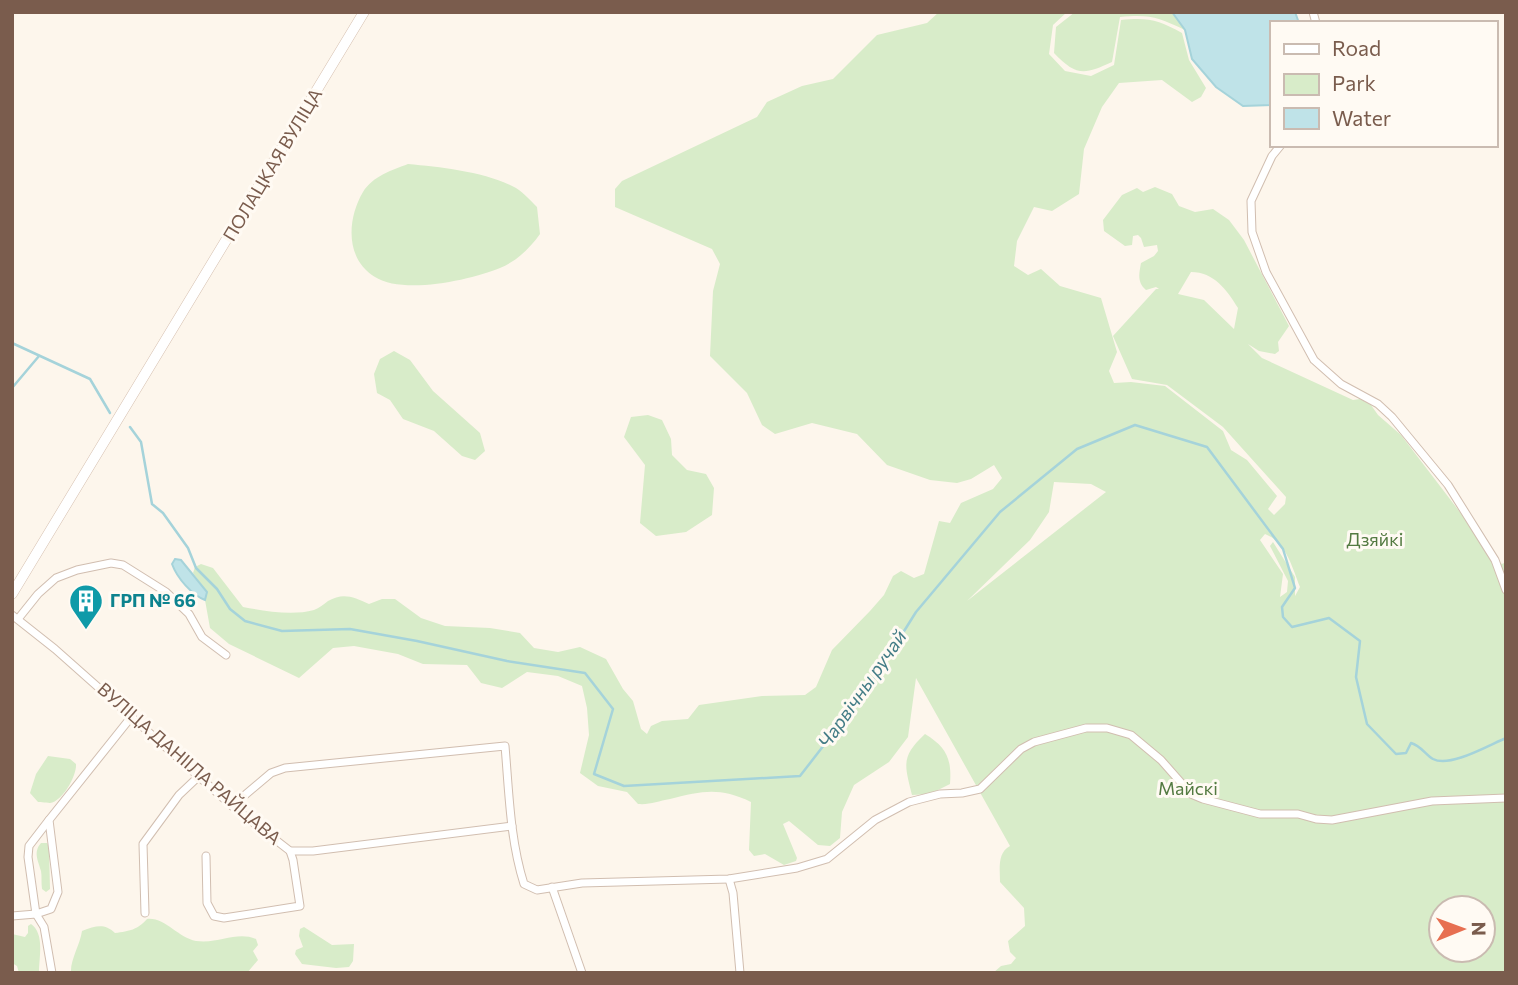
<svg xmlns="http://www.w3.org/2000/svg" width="1518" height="985" font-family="Commissioner,sans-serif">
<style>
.green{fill:#d8ecc9;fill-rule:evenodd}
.water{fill:#bfe3e8;stroke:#a5d3da;stroke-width:2}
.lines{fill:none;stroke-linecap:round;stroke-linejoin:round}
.stream{stroke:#a5d3da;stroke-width:2.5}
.minor-casing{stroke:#d1beb0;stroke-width:9}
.secondary-casing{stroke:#d6c0b0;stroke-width:11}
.minor{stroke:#fff;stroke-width:7}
.secondary{stroke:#fff;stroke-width:10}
.labels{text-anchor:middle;stroke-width:6;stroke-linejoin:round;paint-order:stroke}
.street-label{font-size:18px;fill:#7a5c4d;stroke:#fffaf3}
.park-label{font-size:18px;fill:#537a41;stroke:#fffaf3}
.culture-label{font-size:18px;font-weight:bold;fill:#0d838f;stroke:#fffaf3;text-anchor:start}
.water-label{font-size:19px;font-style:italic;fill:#437c86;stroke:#fffaf3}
</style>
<rect width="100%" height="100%" fill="#fdf6ec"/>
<g class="green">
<path d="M 939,12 L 1067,12 L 1053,25 L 1049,54 L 1065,71 L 1091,76 L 1114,65 L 1121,20 C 1148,17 1159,20 1182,33 L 1189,60 L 1206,88 L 1201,97 L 1192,102 L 1162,80 L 1119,83 L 1102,107 L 1084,149 L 1079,194 L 1052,211 L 1034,207 L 1017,241 L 1014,266 L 1028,275 L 1041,269 L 1060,286 L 1101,298 L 1117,352 L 1109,371 L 1114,383 L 1131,382 L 1165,386 L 1223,431 L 1231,450 L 1247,460 L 1277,496 L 1268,509 L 1274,515 L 1285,504 L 1286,497 L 1223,427 L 1167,385 L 1132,379 L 1113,336 L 1156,289 L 1159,289 L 1156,287 L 1146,290 C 1137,282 1139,274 1141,263 L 1154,256 L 1158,251 L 1157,245 L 1144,247 L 1141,238 L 1138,235 L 1133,236 L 1132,245 L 1125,246 L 1104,231 L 1103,220 L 1122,195 L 1137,188 L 1143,192 L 1155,187 L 1172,194 L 1179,206 L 1195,212 L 1213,209 L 1229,220 L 1244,240 L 1289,326 L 1278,342 L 1279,351 L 1275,354 L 1259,351 L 1248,344 L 1262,358 L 1353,400 L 1360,399 L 1371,405 L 1378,415 L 1401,435 L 1469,524 L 1488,556 L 1502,564 L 1506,562 L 1506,973 L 993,973 L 1001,966 L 1011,964 L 1016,958 L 1010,952 L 1008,941 L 1025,926 L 1024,908 L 1000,882 C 1000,869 997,853 1010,846 L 916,678 L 908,737 L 889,762 L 854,785 L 842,812 L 840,838 L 830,846 L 818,845 L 789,821 L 783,824 L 797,858 L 796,861 L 784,865 L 765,854 L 754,856 L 749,850 L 751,802 C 719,787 703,791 670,799 C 658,801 650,805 638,804 L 627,792 L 598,786 L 580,773 L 589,735 L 587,708 L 582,686 L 558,676 L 527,672 L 502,688 L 481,683 L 467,665 L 423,664 L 398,654 L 354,646 L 333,648 L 299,678 L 229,644 L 210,628 L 205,600 L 207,592 L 193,573 L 195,567 L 201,564 L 213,568 L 243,607 C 265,611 292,616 314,610 C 319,608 324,604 328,601 C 343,592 354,597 369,604 L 382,599 L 395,599 L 421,618 L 445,626 L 490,628 L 520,633 L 534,648 L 558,652 L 580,647 L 606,659 L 623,689 L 633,701 L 641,729 L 647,734 L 651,726 L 662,721 L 688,719 L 699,705 L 762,696 L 805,695 L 816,687 L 832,650 L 870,611 L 884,595 L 893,576 L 901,571 L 914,578 L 924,574 L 939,521 L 950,523 L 961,503 L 993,489 L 1002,478 L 994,465 L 971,479 L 957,483 L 930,480 L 887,465 L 857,434 L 812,423 L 775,434 L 762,425 L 747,393 L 710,356 L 713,291 L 720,264 L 712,249 L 615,207 L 615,189 L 622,181 L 757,117 L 767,102 L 802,86 L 833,79 L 877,35 L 927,23 ZM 1191,272 C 1214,272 1227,290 1238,308 L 1234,329 L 1204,300 L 1178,294 ZM 1054,482 L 1091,484 L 1106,492 L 967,601 L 1030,540 L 1049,512 ZM 1265,534 C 1286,542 1292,567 1300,587 L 1295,596 L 1295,577 L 1273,542 L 1270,546 L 1288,581 L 1287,592 L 1280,597 L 1283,574 L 1260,540 ZM 1441,908 L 1483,908 L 1483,950 L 1441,950 Z"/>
<path d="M 1075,12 L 1172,12 L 1185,30 C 1158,17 1149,14 1120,17 L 1112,62 C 1084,75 1076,76 1054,53 L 1056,27 Z"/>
<path d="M 408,164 C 441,167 487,172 516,188 C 524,193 531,201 537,207 L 540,234 C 530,248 517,261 500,268 C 471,280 403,295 375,277 C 345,259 347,219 363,192 C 373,176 392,170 408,164 Z"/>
<path d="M 394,351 L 410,360 L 433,391 L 480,433 L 485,451 L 475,460 L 462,456 L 434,431 L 403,419 L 390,400 L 377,393 L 374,374 L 380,359 Z"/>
<path d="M 648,415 L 662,420 L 671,439 L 672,455 L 687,470 L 706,474 L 714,488 L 712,515 L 686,532 L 656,536 L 640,523 L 645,465 L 624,437 L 631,417 Z"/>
<path d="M 925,734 C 946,747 952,758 950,784 L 930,794 L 912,795 C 905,766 900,757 925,734 Z"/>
<path d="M 48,756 L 70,759 L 76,764 C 77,775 63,801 50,803 C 50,803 39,802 38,802 L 30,793 L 36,774 Z"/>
<path d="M 41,843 L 47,843 L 49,847 L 50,889 L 46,892 L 42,889 C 41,883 42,876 41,871 C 38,860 33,852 41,843 Z"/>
<path d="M 147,919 C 165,917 178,938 196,941 C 220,944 236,931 256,939 L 258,945 L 253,951 L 258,960 L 247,973 L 71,973 C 70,960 80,945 82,931 C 96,926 104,923 115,933 C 130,931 137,930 147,919 Z"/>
<path d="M 31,924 C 45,934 39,957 39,973 L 19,973 L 17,966 L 12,963 L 12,934 L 25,937 L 28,933 L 28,926 Z"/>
<path d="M 304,927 L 332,945 L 354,944 L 353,961 L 349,967 L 336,968 L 302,964 L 295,954 L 296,950 L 303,947 L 299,936 L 300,929 Z"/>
</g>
<g class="water">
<path d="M 1172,12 L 1295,12 L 1299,23 L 1271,23 L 1271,105 L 1243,106 L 1216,87 L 1192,59 L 1185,30 Z"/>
<path d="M 175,559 L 181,560 L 207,592 L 205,600 C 192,595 177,578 172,564 Z"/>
</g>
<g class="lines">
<g class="stream">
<path d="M 12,343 L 90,379 L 110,413"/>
<path d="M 12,388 L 39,356"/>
<path d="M 130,427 L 141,442 L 152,504 L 163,513 L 188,548 L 196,568 L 217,589 L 230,609 L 245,621 L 282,631 L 350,629 L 417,641 L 507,661 L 585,673 L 613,709 L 594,774 L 624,786 L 800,776 L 869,687 L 916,612 L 1000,512 L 1077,449 L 1135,425 L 1207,447 L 1283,549 L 1295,588 L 1282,607 L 1283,617 L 1292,627 L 1329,618 L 1360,641 L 1356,677 L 1367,724 L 1396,754 L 1406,753 L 1411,743 C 1421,746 1425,754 1433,759 C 1450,768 1489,745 1506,738"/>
</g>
<g class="minor-casing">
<g id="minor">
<path d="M 1313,12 L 1316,23"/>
<path d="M 1281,145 L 1272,156 L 1251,201 L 1252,232 L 1266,272 L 1314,360 L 1341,384 L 1378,404 L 1392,417 L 1448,485 L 1495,560 L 1506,590"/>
<path d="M 12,615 L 55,649 L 232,806 L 290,851 L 313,851 L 512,826"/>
<path d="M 18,619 L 38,594 L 56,578 L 77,570 L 111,563 L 123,565 L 166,592 L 189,614 L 202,637 L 226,655"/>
<path d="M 232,806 L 271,773 L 285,768 L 505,746 C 509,792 510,840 524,884 L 537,890 L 582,883 L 729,879 L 797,868 L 827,859 L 875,820 L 909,802 L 940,794 L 962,793 L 980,789 L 1021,749 L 1034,742 L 1086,728 L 1107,728 L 1131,735 L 1161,760 L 1191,794 L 1203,799 L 1260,814 L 1298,814 L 1316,819 L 1332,820 L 1432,801 L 1506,798"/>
<path d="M 49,820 L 29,846 L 28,857 L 36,914 L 44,927 L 52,973"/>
<path d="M 206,856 L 207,903 L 214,916 L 224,918 L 300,906 L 293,860 L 290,851"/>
<path d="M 729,879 L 733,893 L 740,973"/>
<path d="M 552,887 L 582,973"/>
<path d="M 145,913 L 143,844 L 179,795 L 198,777"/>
<path d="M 12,916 L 36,914 L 51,909 L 58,892 L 49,820 L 132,716"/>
</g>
</g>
<g class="secondary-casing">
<path id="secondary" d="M 12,594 L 364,12"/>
</g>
<use href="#minor" class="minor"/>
<use href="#secondary" class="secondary"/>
</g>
<defs>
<g id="building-pin" transform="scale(1.75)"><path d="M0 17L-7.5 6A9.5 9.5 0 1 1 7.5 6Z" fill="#0f9aa8" stroke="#fffaf3"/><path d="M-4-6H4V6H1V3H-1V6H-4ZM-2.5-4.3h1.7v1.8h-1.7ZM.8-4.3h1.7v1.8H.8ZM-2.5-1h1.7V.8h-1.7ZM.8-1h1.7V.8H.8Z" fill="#fff"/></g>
</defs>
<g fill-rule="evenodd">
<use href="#building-pin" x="86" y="601"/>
</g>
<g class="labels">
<g class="street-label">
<text transform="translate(273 165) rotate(-59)" y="6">ПОЛАЦКАЯ ВУЛІЦА</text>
<text transform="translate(189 764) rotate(41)" y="6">ВУЛІЦА ДАНІІЛА РАЙЦАВА</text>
</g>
<g class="park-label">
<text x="1375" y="546">Дзяйкі</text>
<text x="1188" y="795">Майскі</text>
</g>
<g class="culture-label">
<text x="110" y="607">ГРП № 66</text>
</g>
<g class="water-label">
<text transform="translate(862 689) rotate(-55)" y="7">Чарвічны ручай</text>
</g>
</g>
<rect width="1518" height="985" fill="none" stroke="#7a5c4d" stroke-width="28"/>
<rect x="1270" y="21" width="228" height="126" fill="#fffaf3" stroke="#cabbb1" stroke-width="2"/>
<rect x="1284" y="44" width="35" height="10" fill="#ffffff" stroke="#cabbb1" stroke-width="2"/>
<text x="1332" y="56" font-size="21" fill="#7a5c4d">Road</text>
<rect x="1284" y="74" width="35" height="21" fill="#d8ecc9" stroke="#cabbb1" stroke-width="2"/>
<text x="1332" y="91" font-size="21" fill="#7a5c4d">Park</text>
<rect x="1284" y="108" width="35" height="21" fill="#bfe3e8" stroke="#cabbb1" stroke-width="2"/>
<text x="1332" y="126" font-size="21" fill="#7a5c4d">Water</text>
<g transform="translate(1462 929) rotate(89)"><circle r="33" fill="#fffaf3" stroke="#cabbb1" stroke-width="2"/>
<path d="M0-5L12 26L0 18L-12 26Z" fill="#e76f51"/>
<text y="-10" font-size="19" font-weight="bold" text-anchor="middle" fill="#7a5c4d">N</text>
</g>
</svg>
